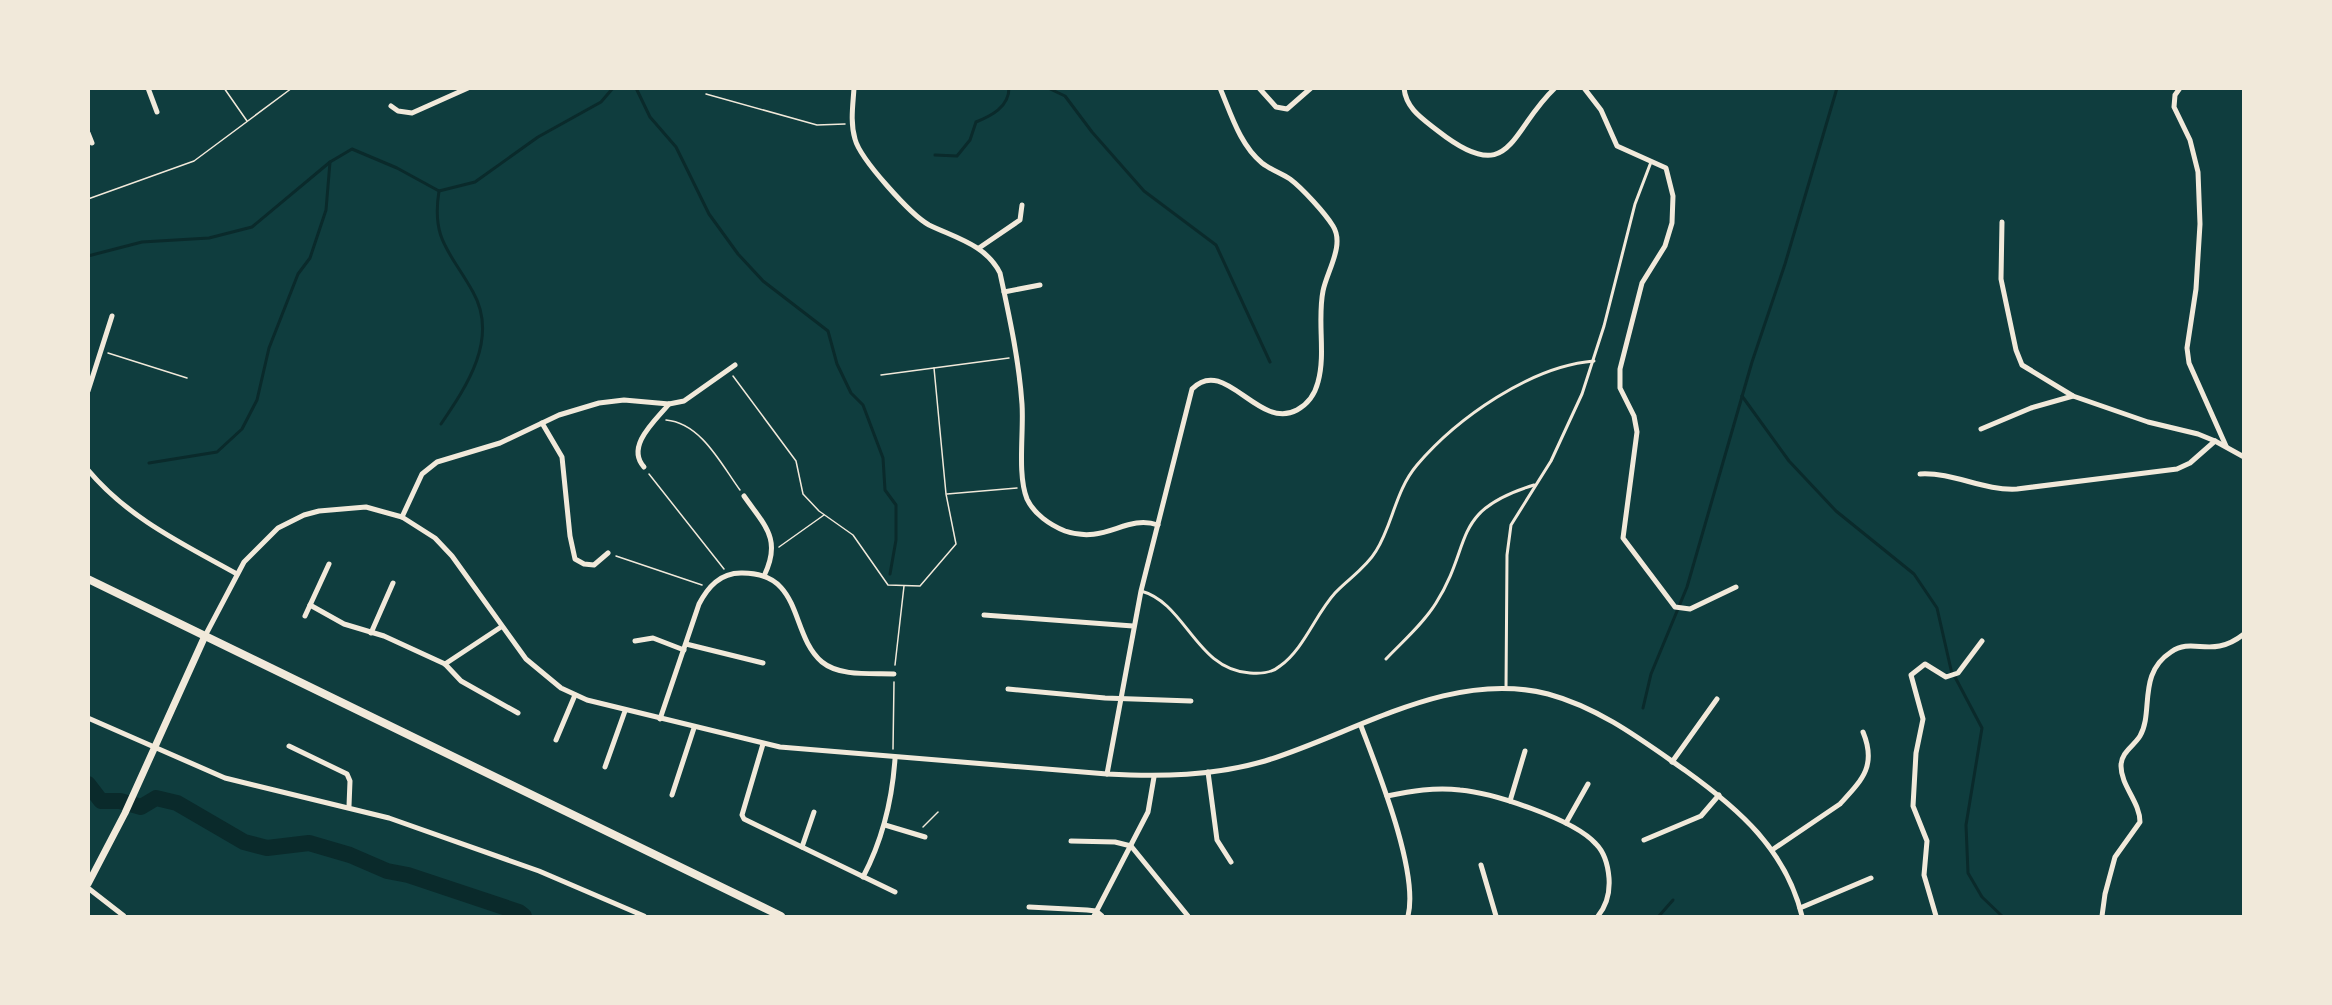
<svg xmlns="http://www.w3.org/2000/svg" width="2332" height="1005" font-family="Raleway,sans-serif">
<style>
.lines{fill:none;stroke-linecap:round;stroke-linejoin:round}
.stream{stroke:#0a2a2b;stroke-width:3}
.river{stroke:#0a2a2b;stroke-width:16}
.path{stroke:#f1e9da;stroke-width:1.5}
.service{stroke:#f1e9da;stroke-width:3}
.minor{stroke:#f1e9da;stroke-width:5}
.tertiary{stroke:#f1e9da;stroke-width:7}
.secondary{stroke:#f1e9da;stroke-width:8}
</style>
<rect width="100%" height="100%" fill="#0f3d3e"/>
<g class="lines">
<g class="stream">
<path d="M 636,88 L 650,117 L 676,147 L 709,214 L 738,254 L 763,281 L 828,331 L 837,364 L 851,393 L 863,405 L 883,458 L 885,490 L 896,505 L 896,540 L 890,574"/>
<path d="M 1048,88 L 1065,96 L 1092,132 L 1144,191 L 1216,245 L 1270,362"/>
<path d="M 935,155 L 957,156 L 970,140 L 976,122 C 991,116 1009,107 1009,88"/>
<path d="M 439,191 C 431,241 451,252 473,292 C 499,338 467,386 441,424"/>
<path d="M 88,256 L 142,242 L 209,238 L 252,227 L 330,162 L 352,149 L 397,168 L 439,191 L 475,182 L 538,137 L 601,102 L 613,88"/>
<path d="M 1742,396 L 1789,461 L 1836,511 L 1914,574 L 1937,608 L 1952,674"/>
<path d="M 149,463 L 217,452 L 242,429 L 257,400 L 269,348 L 298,274 L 310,258 L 326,210 L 330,162"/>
<path d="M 1955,677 L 1982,728 L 1966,825 L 1968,873 L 1982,897 L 2002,916"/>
<path d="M 1643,708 L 1651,674 L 1687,587 L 1752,362 L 1785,264 L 1837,88"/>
<path d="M 1659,916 L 1673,900"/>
</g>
<path class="river" d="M 88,784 L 101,801 L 120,801 L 141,807 L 156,798 L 177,803 L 244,842 L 267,848 L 309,843 L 350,855 L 387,871 L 408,875 L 519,912 L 524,916"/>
<g class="path">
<path d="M 224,88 L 247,121"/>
<path d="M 706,94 L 817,125 L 845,124"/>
<path d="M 88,199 L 194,161 L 292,88"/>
<path d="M 108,353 L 187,378"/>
<path d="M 881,375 L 1009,358"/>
<path d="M 733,376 L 796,461 L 803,494 L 819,511 L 853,535 L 888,585 L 920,586 L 956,544 L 946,494 L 934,368"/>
<path d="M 666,420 C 701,423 721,464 740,490"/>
<path d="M 649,474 L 724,569"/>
<path d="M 947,494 L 1017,488"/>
<path d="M 779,547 L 824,515"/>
<path d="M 616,556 L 702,585"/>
<path d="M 895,665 L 904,586"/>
<path d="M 893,749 L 894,682"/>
<path d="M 923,827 L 938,812"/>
</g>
<g class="service">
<path d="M 1141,591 C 1186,603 1196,670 1250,673 C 1261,674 1272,673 1280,666 C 1304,649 1315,615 1335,593 C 1348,579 1366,568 1376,551 C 1393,524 1395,491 1417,465 C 1457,418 1531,366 1594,361"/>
<path d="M 1386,659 C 1403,641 1423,624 1436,603 C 1474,543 1449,511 1534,485"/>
<path d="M 1506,689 L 1507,555 L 1511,525 L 1551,461 L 1582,394 L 1604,326 L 1635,204 L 1651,162"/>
</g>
<g class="minor">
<path d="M 148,88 L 157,112"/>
<path d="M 854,88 C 853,105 850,122 855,139 C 860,159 911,215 929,225 C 956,238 986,245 1000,273 C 1009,315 1019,360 1022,404 C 1024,431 1017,474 1027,499 C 1034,514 1050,525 1065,531 C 1106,545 1125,514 1158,525"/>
<path d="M 1259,88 L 1276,107 L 1287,109 L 1311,88"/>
<path d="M 1404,88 C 1406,109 1423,119 1438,131 C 1512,189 1509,131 1555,88"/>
<path d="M 1584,88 L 1601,110 L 1617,146 L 1666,168 L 1673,196 L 1672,223 L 1665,246 L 1642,283 L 1620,369 L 1620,388 L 1634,416 L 1637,432 L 1623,538 L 1675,607 L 1690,609 L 1736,587"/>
<path d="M 2180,88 L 2175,95 L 2174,107 L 2190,140 L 2198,172 L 2200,224 L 2196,289 L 2187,348 L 2189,363 L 2226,446"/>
<path d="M 391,106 L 398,111 L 412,113 L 468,88"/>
<path d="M 88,133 L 92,143"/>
<path d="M 2002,222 L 2001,279 L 2016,350 L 2022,365 L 2073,396 L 2148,422 L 2198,434 L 2215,441 L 2244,457"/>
<path d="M 979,248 L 1020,220 L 1022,205"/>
<path d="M 1004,292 L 1040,285"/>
<path d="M 88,391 L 112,316"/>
<path d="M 542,423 L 562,457 L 570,536 L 575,559 L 584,564 L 594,565 L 608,553"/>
<path d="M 1981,429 L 2031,408 L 2073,396"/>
<path d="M 644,467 C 625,446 656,420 669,404"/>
<path d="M 88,470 C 128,518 183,544 237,574"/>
<path d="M 1920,474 C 1954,472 1983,491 2017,489 L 2177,469 L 2190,463 L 2215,441"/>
<path d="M 744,496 C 765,526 782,539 764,576"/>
<path d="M 402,517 L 422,474 L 437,462 L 500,443 L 559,415 L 599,403 L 624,400 L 669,404 L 684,401 L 735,365"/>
<path d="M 310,605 L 344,624 L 384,636 L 445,664 L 461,681 L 518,713"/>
<path d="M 984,615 L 1133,626"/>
<path d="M 305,616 L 329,564"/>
<path d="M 371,633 L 393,583"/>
<path d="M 205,636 L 244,562 L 278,528 L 304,515 L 319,511 L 366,507 L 402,517 L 435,538 L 452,556 L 526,659 L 561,688 L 587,700 L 780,747 L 1107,774 C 1161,777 1213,776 1265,761 C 1356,733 1450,669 1548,694 C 1600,708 1643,741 1686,771 C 1739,809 1786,850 1802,916"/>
<path d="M 635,641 L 653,638 L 684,650"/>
<path d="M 686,644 L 763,663"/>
<path d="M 445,664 L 501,627"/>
<path d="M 1008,689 L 1105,698 L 1191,701"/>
<path d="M 88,718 L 225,778 L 389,818 L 539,871 L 644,916"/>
<path d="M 660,719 L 699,604 C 708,587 720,573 741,573 C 804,572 789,634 822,662 C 840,677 873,673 894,674"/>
<path d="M 1361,726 C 1378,771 1419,872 1408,916"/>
<path d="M 556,740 L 575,695"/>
<path d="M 763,744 L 742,815 L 744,819 L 895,892"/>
<path d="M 289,746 L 347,774 L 350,781 L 349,806"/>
<path d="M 1672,762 L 1717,699"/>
<path d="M 605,767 L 625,711"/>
<path d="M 1208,772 L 1217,840 L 1231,862"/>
<path d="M 1107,774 L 1141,591 L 1192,389 C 1225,355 1258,431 1297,410 C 1308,404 1315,394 1318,382 C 1326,353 1317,321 1323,291 C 1327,271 1345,245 1333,226 C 1325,213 1302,188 1290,179 C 1281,173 1271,170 1262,163 C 1240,145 1231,114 1220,88"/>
<path d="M 672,795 L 694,728"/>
<path d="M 1387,796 C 1411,791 1435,787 1460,790 C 1493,793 1574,819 1596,844 C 1604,852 1608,866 1609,878 C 1610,892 1607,905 1598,916"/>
<path d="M 1510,801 L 1525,751"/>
<path d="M 1566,823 L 1588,784"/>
<path d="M 885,825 L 925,837"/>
<path d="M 1644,840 L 1701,816 L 1719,795"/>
<path d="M 1071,841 L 1115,842 L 1131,846 L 1188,916"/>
<path d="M 802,847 L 814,812"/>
<path d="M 1772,850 L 1840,804 C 1862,780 1877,766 1863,732"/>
<path d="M 1481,865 L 1496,916"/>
<path d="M 863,877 C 883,839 892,802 895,759"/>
<path d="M 88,888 L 124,916"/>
<path d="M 1029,907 L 1087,910 L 1096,911 L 1102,916"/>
<path d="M 1800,908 L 1871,878"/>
<path d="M 1094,916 L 1148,812 L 1154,777"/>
<path d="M 1936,916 L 1924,875 L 1927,841 L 1913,806 L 1916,753 L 1923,719 L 1911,675 L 1925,664 L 1946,677 L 1958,673 L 1982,641"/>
<path d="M 2102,916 L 2105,894 L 2115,857 L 2140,822 C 2140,802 2121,786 2121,766 C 2121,752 2134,746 2140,736 C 2154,712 2137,674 2171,652 C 2194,636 2211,660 2244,634"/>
</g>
<path class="tertiary" d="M 88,884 L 125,813 L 205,636"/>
<path class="secondary" d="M 88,579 L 781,916"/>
</g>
<rect width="2332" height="1005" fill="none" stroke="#f1e9da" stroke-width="180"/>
</svg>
